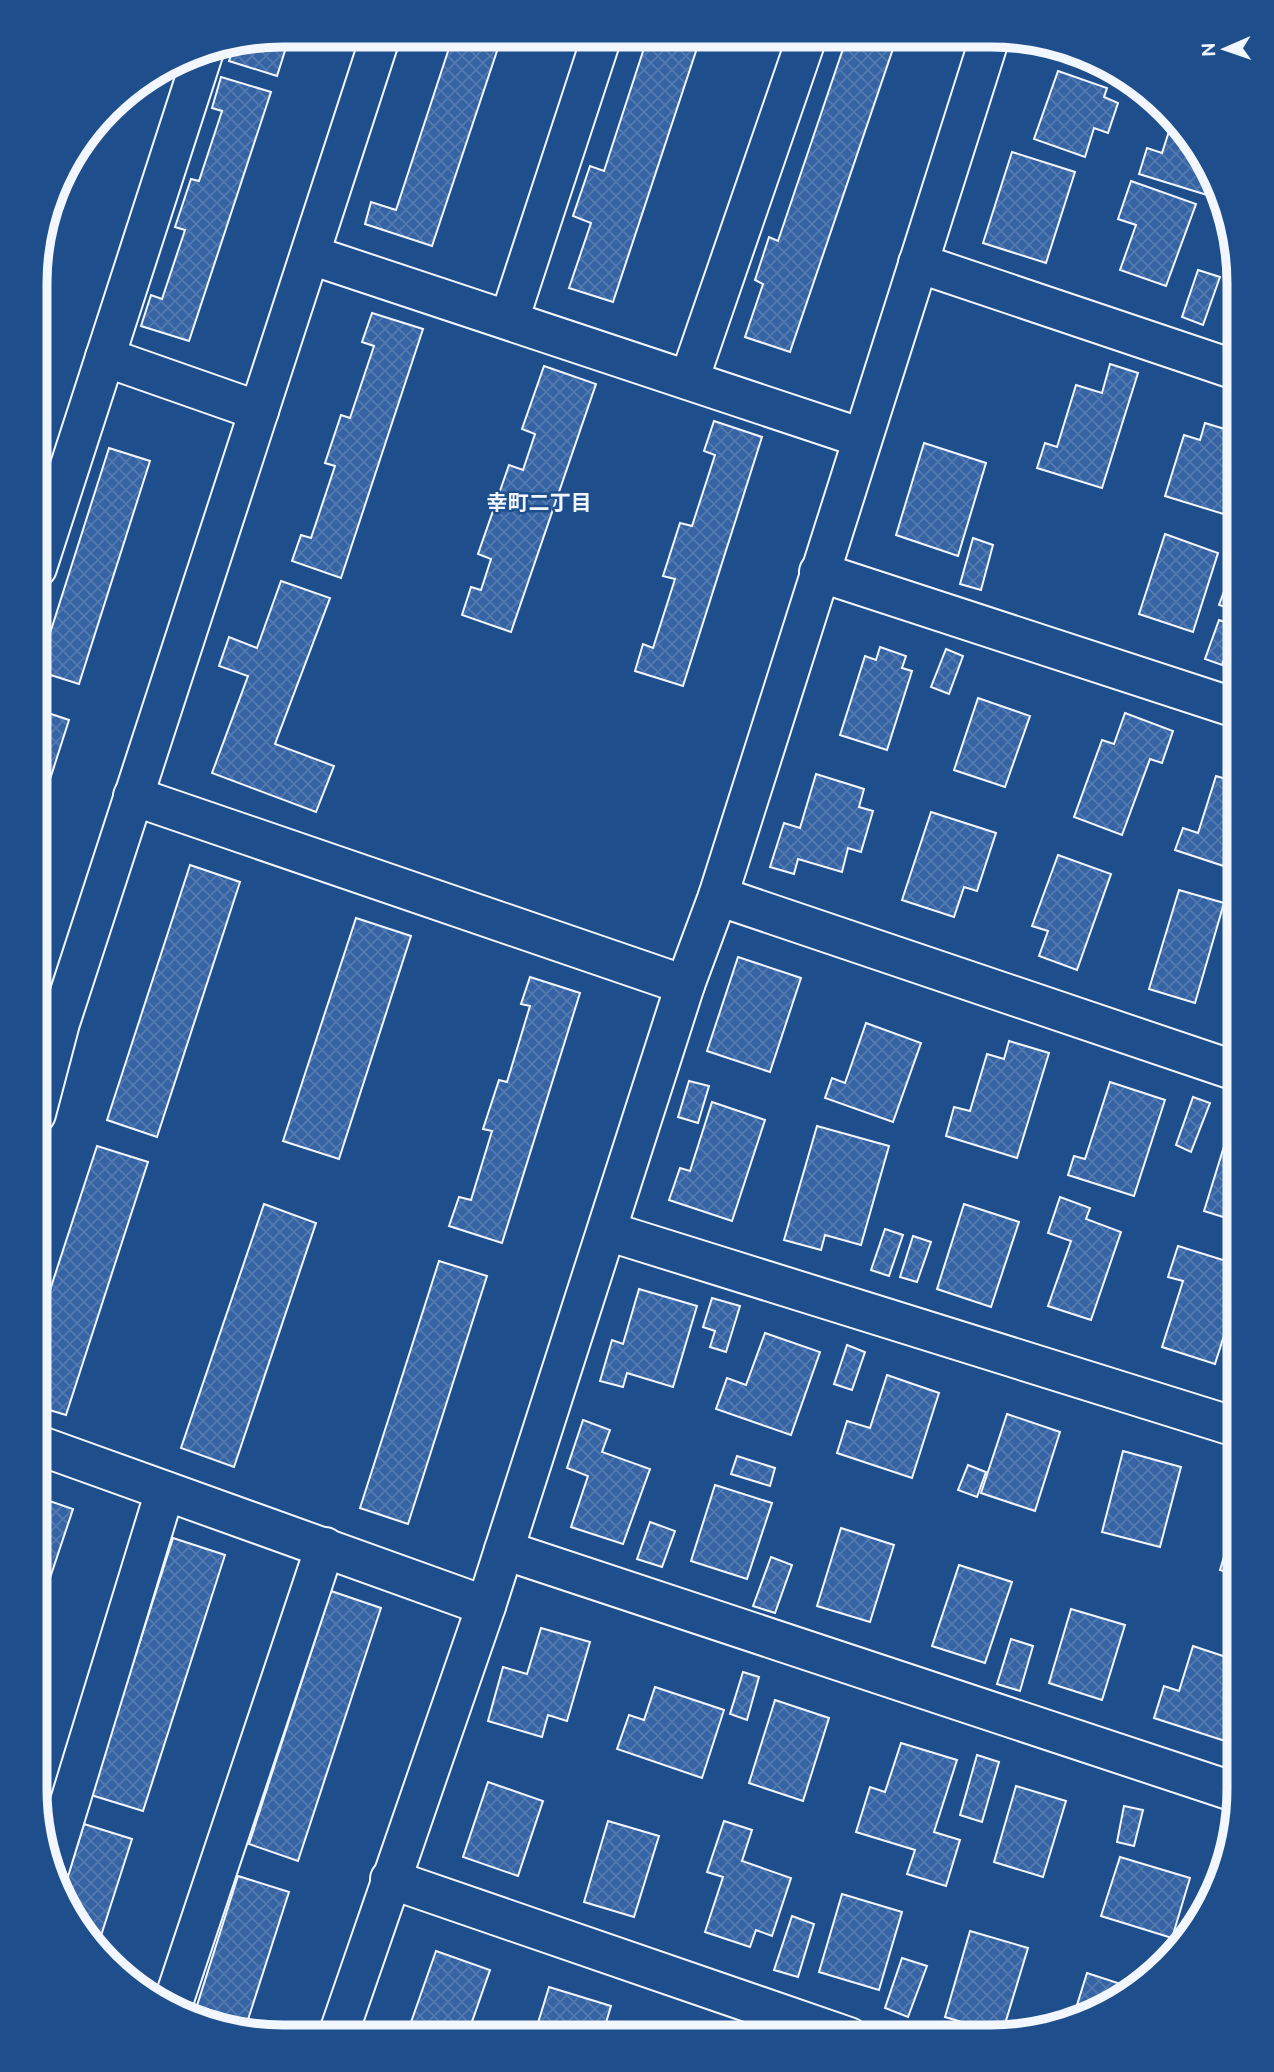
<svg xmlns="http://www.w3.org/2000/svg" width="1274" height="2072" font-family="Ubuntu,'Noto Sans JP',sans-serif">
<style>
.building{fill:url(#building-cross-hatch);stroke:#f2f6ff;stroke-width:2}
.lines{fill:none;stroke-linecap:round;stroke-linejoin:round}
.minor-casing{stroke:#f2f6ff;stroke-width:42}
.minor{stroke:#1f4e8c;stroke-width:38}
.labels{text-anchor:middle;stroke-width:5;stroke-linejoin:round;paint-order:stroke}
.neighbourhood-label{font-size:21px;font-weight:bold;fill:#f2f6ff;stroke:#1f4e8c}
.rim{fill:none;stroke:#f2f6ff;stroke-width:9}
</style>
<defs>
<pattern id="building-cross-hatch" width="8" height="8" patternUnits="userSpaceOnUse" patternTransform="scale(1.75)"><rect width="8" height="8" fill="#3563a3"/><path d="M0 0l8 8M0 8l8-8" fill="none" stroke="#537ab1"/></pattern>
</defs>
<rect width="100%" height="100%" fill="#1f4e8c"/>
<g class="building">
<path d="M 290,35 L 277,76 L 229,61 L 235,45 Z"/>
<path d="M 453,36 L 502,36 L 432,246 L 365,224 L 371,202 L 396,210 Z"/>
<path d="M 648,36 L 701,36 L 613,302 L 569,288 L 591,223 L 573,216 L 590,166 L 604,171 Z"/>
<path d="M 847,37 L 897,37 L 790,352 L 745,337 L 763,284 L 755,280 L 769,237 L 778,241 Z"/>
<path d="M 1058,71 L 1107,88 L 1104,97 L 1118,103 L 1108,133 L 1094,128 L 1085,157 L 1034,139 Z"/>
<path d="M 221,77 L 271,92 L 189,341 L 141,326 L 151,295 L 162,299 L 185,230 L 175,227 L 191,179 L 199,181 L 222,111 L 212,108 Z"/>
<path d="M 1171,125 L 1212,178 L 1207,195 L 1139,174 L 1147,148 L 1162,153 Z"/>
<path d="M 1012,152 L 1075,172 L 1046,263 L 983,243 Z"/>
<path d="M 1131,181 L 1196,204 L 1166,286 L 1120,270 L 1136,225 L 1118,219 Z"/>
<path d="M 1198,270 L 1220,277 L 1203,325 L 1182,317 Z"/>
<path d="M 372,313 L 423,329 L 341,578 L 292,561 L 301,535 L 311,538 L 335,466 L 325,463 L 341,415 L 350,418 L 374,346 L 362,342 Z"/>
<path d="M 1110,364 L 1138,373 L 1102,488 L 1037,468 L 1045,443 L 1057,447 L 1076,385 L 1102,393 Z"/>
<path d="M 544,366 L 596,384 L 511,632 L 462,615 L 471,587 L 481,590 L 491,559 L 478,554 L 509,465 L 523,470 L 535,434 L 522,429 Z"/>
<path d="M 714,421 L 762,437 L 683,686 L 635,671 L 643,644 L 653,648 L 675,579 L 663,576 L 680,523 L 692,526 L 715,455 L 704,451 Z"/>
<path d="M 1205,423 L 1231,431 L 1224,449 L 1239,454 L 1239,485 L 1230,516 L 1165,496 L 1184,435 L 1200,440 Z"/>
<path d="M 924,443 L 986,463 L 958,556 L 896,535 Z"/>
<path d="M 109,448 L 150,461 L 79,684 L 38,671 Z"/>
<path d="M 1165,534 L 1218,553 L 1193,632 L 1139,614 Z"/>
<path d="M 973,538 L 993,545 L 981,590 L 960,584 Z"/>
<path d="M 1239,551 L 1239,606 L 1237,611 L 1219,605 Z"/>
<path d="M 281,581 L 330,598 L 275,744 L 334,766 L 316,812 L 212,773 L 248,676 L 219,666 L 229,637 L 257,648 Z"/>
<path d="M 1219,620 L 1236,626 L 1222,665 L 1205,659 Z"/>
<path d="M 880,647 L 906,656 L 902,668 L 912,671 L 887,750 L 840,735 L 865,656 L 876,660 Z"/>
<path d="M 946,649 L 963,656 L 949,694 L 931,687 Z"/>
<path d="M 978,698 L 1030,716 L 1005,787 L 954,770 Z"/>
<path d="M 36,709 L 69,720 L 36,823 Z"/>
<path d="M 1125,713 L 1173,731 L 1162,763 L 1150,759 L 1122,835 L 1074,817 L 1102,740 L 1114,744 Z"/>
<path d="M 816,774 L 864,789 L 859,807 L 873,811 L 861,852 L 848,848 L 842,872 L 798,859 L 794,874 L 770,867 L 784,823 L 800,828 Z"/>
<path d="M 1216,776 L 1239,783 L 1239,871 L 1175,850 L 1183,828 L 1198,833 Z"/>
<path d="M 931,812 L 996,833 L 977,891 L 964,887 L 954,917 L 902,900 Z"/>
<path d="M 1058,855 L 1111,874 L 1077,970 L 1039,956 L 1048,931 L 1032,926 Z"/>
<path d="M 190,865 L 240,882 L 157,1137 L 107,1120 Z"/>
<path d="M 1179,890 L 1224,903 L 1195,1003 L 1149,989 Z"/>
<path d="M 356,918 L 411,936 L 339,1159 L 283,1141 Z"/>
<path d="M 738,957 L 801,978 L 770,1072 L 707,1051 Z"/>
<path d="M 530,977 L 580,993 L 502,1243 L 449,1226 L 459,1197 L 471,1200 L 492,1131 L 483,1129 L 499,1080 L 507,1082 L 530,1006 L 521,1004 Z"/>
<path d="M 866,1023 L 921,1043 L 893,1122 L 825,1098 L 832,1078 L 845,1083 Z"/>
<path d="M 1009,1041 L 1049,1053 L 1017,1158 L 946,1136 L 954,1107 L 970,1111 L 987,1054 L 1004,1059 Z"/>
<path d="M 689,1081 L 709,1086 L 698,1123 L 678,1117 Z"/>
<path d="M 1110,1082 L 1165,1100 L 1134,1196 L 1068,1175 L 1074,1156 L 1085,1159 Z"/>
<path d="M 1193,1097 L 1210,1103 L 1191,1152 L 1176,1145 Z"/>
<path d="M 712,1102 L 765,1120 L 732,1221 L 669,1200 L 680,1168 L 690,1171 Z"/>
<path d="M 1234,1114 L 1239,1115 L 1239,1222 L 1204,1211 Z"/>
<path d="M 817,1126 L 889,1146 L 861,1245 L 825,1235 L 821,1250 L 784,1240 Z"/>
<path d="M 97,1146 L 148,1162 L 66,1415 L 36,1406 L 36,1333 Z"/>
<path d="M 1060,1197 L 1090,1208 L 1086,1219 L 1121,1232 L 1091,1320 L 1048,1306 L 1071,1241 L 1048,1233 Z"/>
<path d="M 264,1204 L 316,1223 L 234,1467 L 181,1448 Z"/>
<path d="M 964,1204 L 1019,1222 L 991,1307 L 937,1289 Z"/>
<path d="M 885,1229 L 903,1235 L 889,1276 L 871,1270 Z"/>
<path d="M 913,1236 L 931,1242 L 917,1282 L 900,1277 Z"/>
<path d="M 1178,1246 L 1239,1265 L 1239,1288 L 1215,1364 L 1162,1347 L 1183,1281 L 1168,1277 Z"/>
<path d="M 439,1261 L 487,1276 L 408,1524 L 360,1508 Z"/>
<path d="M 639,1289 L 697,1306 L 673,1387 L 627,1373 L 623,1387 L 600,1381 L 612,1340 L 623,1344 Z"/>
<path d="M 712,1298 L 740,1306 L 726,1352 L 710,1347 L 715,1331 L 703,1327 Z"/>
<path d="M 765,1333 L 820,1352 L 791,1435 L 716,1409 L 727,1378 L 746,1385 Z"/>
<path d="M 847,1345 L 865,1352 L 852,1390 L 834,1384 Z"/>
<path d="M 1239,1347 L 1239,1387 L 1227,1383 Z"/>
<path d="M 887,1375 L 939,1393 L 912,1478 L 837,1453 L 847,1421 L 870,1428 Z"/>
<path d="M 1007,1414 L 1060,1432 L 1035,1511 L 981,1493 Z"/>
<path d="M 583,1420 L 610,1430 L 602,1452 L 650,1469 L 623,1544 L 571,1527 L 588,1476 L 567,1468 Z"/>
<path d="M 1123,1451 L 1181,1467 L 1160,1547 L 1102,1532 Z"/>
<path d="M 737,1456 L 775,1468 L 770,1486 L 731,1474 Z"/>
<path d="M 968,1465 L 986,1472 L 977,1497 L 958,1490 Z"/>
<path d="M 715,1485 L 772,1503 L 747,1579 L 691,1561 Z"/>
<path d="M 35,1496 L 73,1509 L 35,1623 Z"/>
<path d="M 1239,1507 L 1239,1575 L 1220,1570 Z"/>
<path d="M 650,1522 L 675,1531 L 662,1567 L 637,1559 Z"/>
<path d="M 841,1528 L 894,1545 L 870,1622 L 817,1606 Z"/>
<path d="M 173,1538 L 225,1555 L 143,1811 L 91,1795 Z"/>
<path d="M 771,1557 L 792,1565 L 775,1613 L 753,1606 Z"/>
<path d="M 959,1565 L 1012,1582 L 985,1663 L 932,1646 Z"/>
<path d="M 331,1591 L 381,1608 L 298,1861 L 249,1844 Z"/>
<path d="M 1071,1609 L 1125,1625 L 1102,1700 L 1049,1683 Z"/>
<path d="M 541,1628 L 590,1642 L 567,1721 L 548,1715 L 542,1737 L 488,1721 L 503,1667 L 527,1674 Z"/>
<path d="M 1011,1639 L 1033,1646 L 1020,1691 L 997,1684 Z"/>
<path d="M 1193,1646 L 1238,1661 L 1238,1698 L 1225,1741 L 1154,1718 L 1164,1686 L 1179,1691 Z"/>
<path d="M 743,1672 L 759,1677 L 747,1720 L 730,1714 Z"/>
<path d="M 655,1687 L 724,1710 L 702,1778 L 617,1749 L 629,1715 L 644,1720 Z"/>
<path d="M 775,1700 L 829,1718 L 803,1801 L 749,1783 Z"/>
<path d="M 901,1743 L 957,1760 L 934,1832 L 960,1840 L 946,1886 L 907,1874 L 915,1850 L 856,1832 L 870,1787 L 885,1792 Z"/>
<path d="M 977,1755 L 999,1762 L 982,1822 L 960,1815 Z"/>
<path d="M 488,1782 L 543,1801 L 518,1876 L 463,1857 Z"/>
<path d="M 1016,1786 L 1066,1801 L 1043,1877 L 994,1862 Z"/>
<path d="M 1124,1806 L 1143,1810 L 1134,1846 L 1117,1842 Z"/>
<path d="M 608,1821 L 659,1836 L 634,1917 L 584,1902 Z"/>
<path d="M 724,1821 L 752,1830 L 742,1861 L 791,1878 L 772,1936 L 756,1930 L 750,1947 L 705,1932 L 723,1877 L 707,1872 Z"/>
<path d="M 84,1824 L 132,1839 L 99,1942 L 62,1894 Z"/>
<path d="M 1120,1857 L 1190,1878 L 1172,1938 L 1101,1916 Z"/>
<path d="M 238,1876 L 289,1892 L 244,2032 L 195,2012 Z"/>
<path d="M 842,1894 L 902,1912 L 879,1990 L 819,1972 Z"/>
<path d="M 792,1916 L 814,1924 L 798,1977 L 774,1970 Z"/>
<path d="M 970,1931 L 1028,1948 L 1002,2034 L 945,2017 Z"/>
<path d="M 436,1951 L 490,1970 L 467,2036 L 429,2035 L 409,2028 Z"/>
<path d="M 902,1958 L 927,1966 L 908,2017 L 885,2008 Z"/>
<path d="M 1087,1973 L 1127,1986 L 1085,2018 L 1072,2021 Z"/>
<path d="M 549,1987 L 611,2006 L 602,2036 L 534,2036 Z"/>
<path d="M 669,2028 L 692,2036 L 666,2036 Z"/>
</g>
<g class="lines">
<g class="minor-casing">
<g id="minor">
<path d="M 311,255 L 862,438"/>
<path d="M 918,263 L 1239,371"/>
<path d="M 509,320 L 602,36"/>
<path d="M 105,357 L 259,411"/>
<path d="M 689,380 L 807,37"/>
<path d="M 37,568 L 204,51"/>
<path d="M 819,572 L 1239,709"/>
<path d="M 133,796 L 685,985"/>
<path d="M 718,896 L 1239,1072"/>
<path d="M 36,1114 L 60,1023 L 381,35"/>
<path d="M 607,1231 L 1239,1428"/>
<path d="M 35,1444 L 486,1606"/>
<path d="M 504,1550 L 1238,1793"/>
<path d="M 50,1867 L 165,1491"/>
<path d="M 390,1879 L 849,2037"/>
<path d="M 173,2003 L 325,1547"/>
<path d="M 338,2035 L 486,1606 L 685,985 L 718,896 L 990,37"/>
</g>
</g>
<use href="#minor" class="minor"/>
</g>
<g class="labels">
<g class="neighbourhood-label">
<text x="539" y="510">幸町二丁目</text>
</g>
</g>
<path d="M0 0H1274V2072H0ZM283 47H991A236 236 0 0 1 1227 283V1789A236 236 0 0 1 991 2025H283A236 236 0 0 1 47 1789V283A236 236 0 0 1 283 47Z" fill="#1f4e8c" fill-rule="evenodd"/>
<path class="rim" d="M283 47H991A236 236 0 0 1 1227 283V1789A236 236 0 0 1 991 2025H283A236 236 0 0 1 47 1789V283A236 236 0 0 1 283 47Z"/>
<g transform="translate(1225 49) rotate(268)" stroke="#1f4e8c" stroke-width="5" paint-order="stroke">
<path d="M0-5L12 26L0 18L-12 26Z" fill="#f2f6ff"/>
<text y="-10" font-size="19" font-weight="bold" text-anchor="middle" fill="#f2f6ff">N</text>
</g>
</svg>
